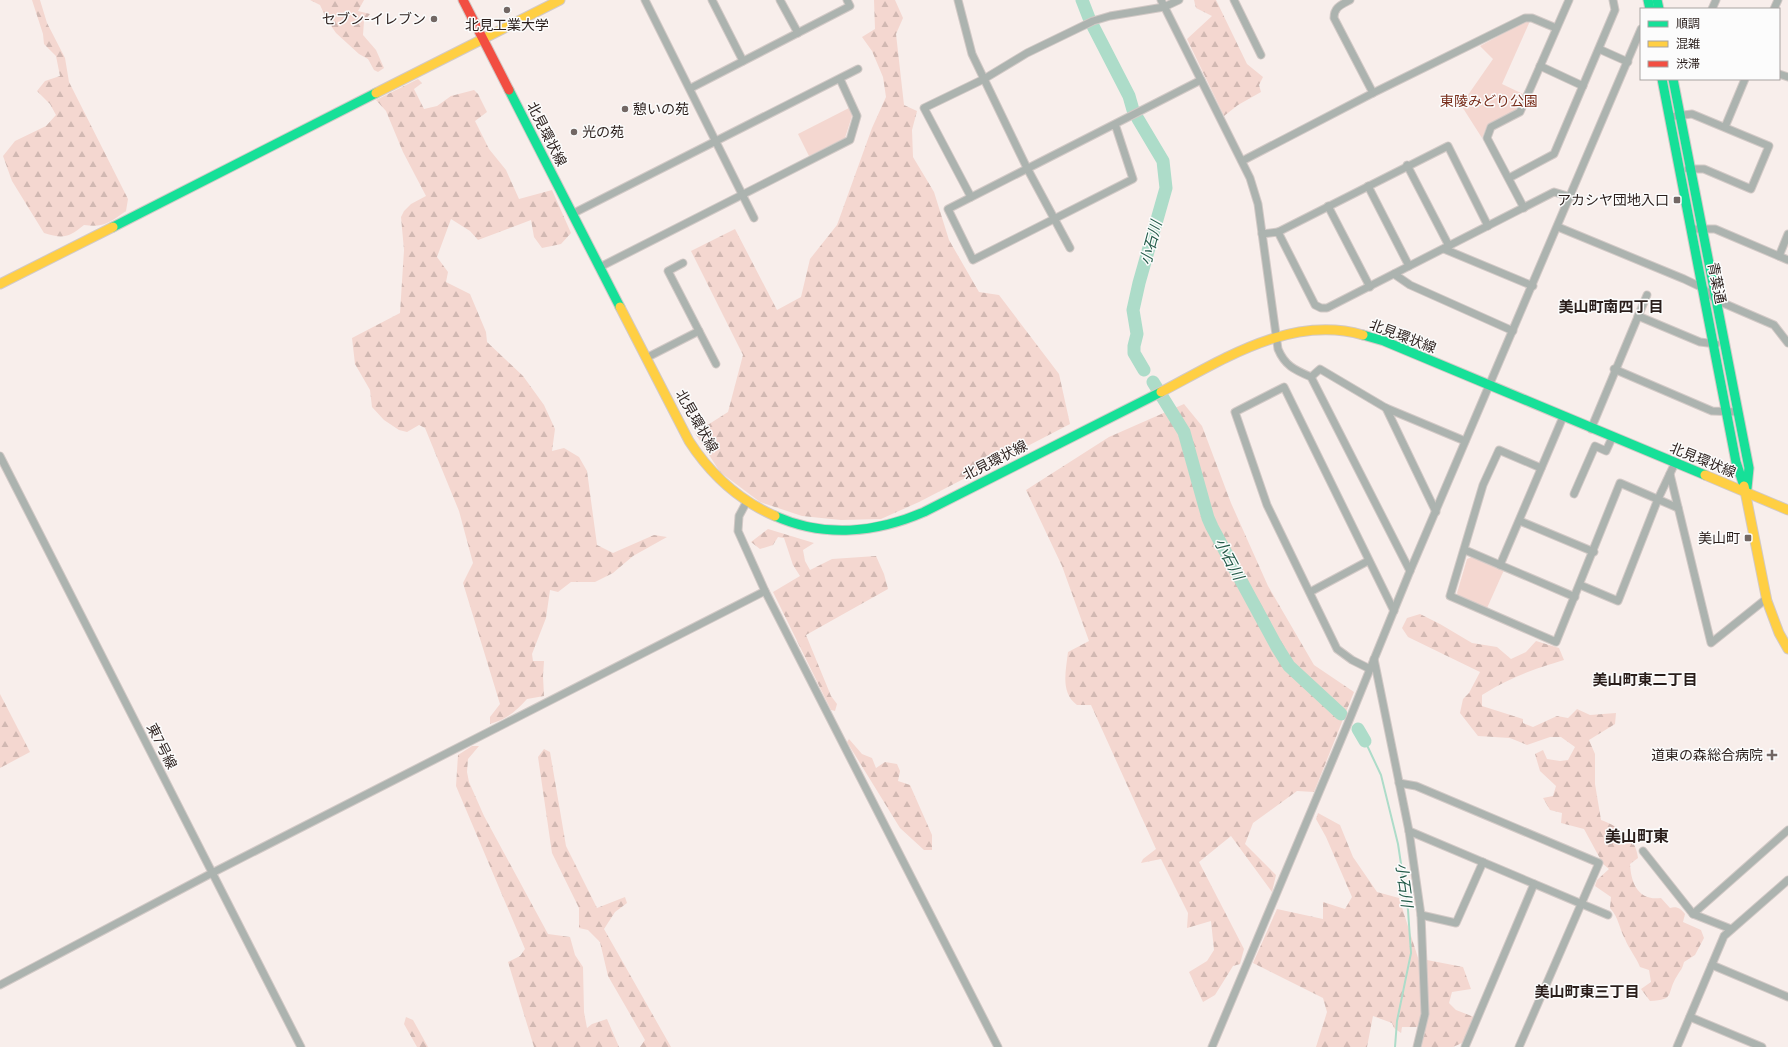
<svg xmlns="http://www.w3.org/2000/svg" width="1788" height="1047" font-family="Manrope,'Noto Sans JP',sans-serif">
<style>
.forest{fill:url(#forest-firs)}
.green{fill:#f4d7d0}
.lines{fill:none;stroke-linecap:round;stroke-linejoin:round}
.stream{stroke:#addcc9;stroke-width:2}
.river{stroke:#addcc9;stroke-width:13}
.street-casing{stroke:#d2c9c6;stroke-width:9}
.fast-casing{stroke:#d2c9c6;stroke-width:11}
.slow-casing{stroke:#d2c9c6;stroke-width:11}
.jam-casing{stroke:#d2c9c6;stroke-width:11}
.street{stroke:#acb3af;stroke-width:7}
.fast{stroke:#16e098;stroke-width:9}
.slow{stroke:#ffcf43;stroke-width:9}
.jam{stroke:#f24e42;stroke-width:9}
.poi-dot{fill:#726764;stroke:#fcfcfc;stroke-width:1.5}
.labels{text-anchor:middle;stroke-width:3;stroke-linejoin:round;paint-order:stroke}
.poi-label{font-size:14px;fill:#2a1e1b;stroke:#fcfcfc;text-anchor:end}
.park-label{font-size:14px;fill:#782d1a;stroke:#fcfcfc}
.street-label{font-size:14px;fill:#2a1e1b;stroke:#fcfcfc}
.water-label{font-size:15px;font-style:italic;fill:#225a48;stroke:#fcfcfc}
.neighbourhood-label{font-size:15px;font-weight:bold;fill:#2a1e1b;stroke:#fcfcfc}
.quarter-label{font-size:16px;font-weight:bold;fill:#2a1e1b;stroke:#fcfcfc}
</style>
<defs>
<pattern id="forest-firs" width="22" height="20" patternUnits="userSpaceOnUse"><rect width="22" height="20" fill="#f4d7d0"/><path d="M5 1l3.5 6h-7zM16 11l3.5 6h-7z" fill="#d1b8b2"/></pattern>
</defs>
<rect width="100%" height="100%" fill="#f8eeeb"/>
<g class="forest">
<path d="M 32,0 L 40,0 L 47,23 L 65,58 L 69,82 L 128,199 L 126,211 C 110,222 104,228 84,225 C 68,238 63,239 44,233 L 12,181 L 3,156 L 15,141 L 46,126 L 56,115 L 50,104 L 37,91 L 45,81 L 60,76 L 56,56 L 44,44 L 43,34 Z"/>
<path d="M 310,0 L 364,0 L 358,11 L 370,14 L 364,21 L 363,35 L 376,50 L 384,68 L 378,72 L 374,70 L 368,59 L 359,54 L 336,33 L 327,20 L 320,5 Z"/>
<path d="M 874,0 L 895,0 L 903,18 L 896,34 L 904,105 L 917,111 L 912,130 L 913,157 L 934,192 L 949,240 L 979,292 L 999,295 L 1059,374 L 1070,424 L 919,502 L 881,519 L 841,520 L 802,516 L 760,502 L 720,472 L 695,433 L 728,412 L 743,355 L 691,251 L 735,229 L 777,310 L 801,297 L 810,259 L 837,225 L 872,128 L 886,97 L 883,77 L 872,51 L 862,37 L 875,29 Z"/>
<path d="M 1194,0 L 1216,0 L 1247,64 L 1263,77 L 1259,85 L 1261,92 L 1238,105 L 1224,116 L 1187,39 L 1212,16 L 1196,8 Z"/>
<path d="M 418,79 L 422,83 L 414,89 L 424,109 L 437,106 L 451,96 L 474,90 L 478,94 L 487,112 L 475,121 L 489,149 L 506,170 L 519,199 L 552,190 L 571,233 L 561,244 L 542,248 L 534,237 L 531,220 L 478,240 L 470,231 L 451,219 L 437,257 L 448,272 L 446,282 L 470,294 L 486,332 L 487,342 L 523,376 L 544,405 L 555,429 L 552,451 L 564,448 L 579,457 L 587,471 L 597,545 L 613,553 L 654,535 L 667,537 L 633,556 L 613,573 L 595,582 L 571,582 L 558,592 L 550,590 L 546,618 L 532,654 L 533,661 L 544,661 L 543,676 L 544,696 L 527,699 C 515,712 507,719 490,724 L 490,717 L 500,704 L 463,583 L 473,563 L 459,511 L 425,428 L 419,425 L 407,432 L 399,430 L 384,420 L 372,407 L 370,390 L 355,364 L 352,338 L 400,313 L 404,250 L 401,217 L 404,211 L 411,204 L 426,196 L 403,152 L 386,111 L 376,100 Z"/>
<path d="M 1184,404 L 1202,426 L 1231,503 L 1268,586 L 1314,665 L 1354,692 L 1314,792 L 1297,791 L 1253,823 L 1245,844 L 1276,875 L 1272,892 L 1231,836 L 1199,862 L 1244,949 L 1240,964 L 1233,966 L 1215,995 L 1203,1002 L 1189,972 L 1207,961 L 1214,950 L 1211,921 L 1187,928 L 1188,913 L 1161,859 L 1141,863 L 1143,859 L 1156,849 L 1091,705 L 1077,705 C 1060,692 1066,671 1068,652 L 1089,641 L 1062,566 L 1026,490 L 1109,437 Z"/>
<path d="M 768,529 L 814,543 L 803,550 L 805,561 L 810,570 L 832,559 L 876,556 L 884,574 L 888,589 L 806,635 L 831,696 L 837,704 L 835,711 L 831,710 L 773,592 L 800,576 L 793,565 L 784,538 L 778,537 L 773,545 L 760,549 L 751,542 Z"/>
<path d="M 1420,614 L 1440,624 L 1472,643 L 1497,647 L 1511,659 L 1526,652 L 1536,641 L 1559,648 L 1564,660 C 1531,670 1511,677 1482,695 L 1482,706 L 1523,719 L 1523,723 L 1533,727 L 1557,716 L 1568,718 L 1577,709 L 1590,715 L 1616,713 L 1615,724 L 1589,740 L 1595,754 L 1595,784 L 1601,820 C 1619,827 1636,837 1638,858 L 1630,864 C 1631,883 1638,901 1661,898 L 1670,908 C 1677,906 1681,909 1685,914 L 1683,922 L 1701,930 L 1704,938 L 1695,955 L 1684,962 C 1682,970 1681,969 1677,976 C 1666,993 1676,1000 1650,1001 L 1641,989 L 1651,982 L 1649,970 L 1640,967 C 1636,957 1629,949 1625,939 C 1619,928 1619,918 1610,908 L 1611,897 L 1595,886 L 1597,880 L 1609,869 L 1603,864 L 1584,829 L 1561,823 L 1562,813 L 1550,810 L 1543,798 L 1553,796 L 1556,786 L 1540,771 L 1535,754 L 1543,750 L 1547,759 L 1560,761 L 1568,760 L 1575,747 L 1561,737 L 1550,737 L 1527,745 L 1510,738 L 1478,736 L 1460,713 L 1463,699 L 1469,693 L 1480,672 L 1408,637 L 1402,628 L 1407,618 Z"/>
<path d="M 0,694 L 30,752 L 0,768 Z"/>
<path d="M 849,739 L 862,754 L 872,758 L 876,768 L 885,762 L 897,764 L 900,771 L 898,781 L 910,785 L 932,835 L 932,850 L 924,850 L 900,828 L 847,742 Z"/>
<path d="M 472,746 L 479,746 L 468,759 L 467,772 L 469,782 L 484,816 L 548,934 L 570,937 L 575,955 L 583,967 L 584,1012 L 587,1028 L 592,1024 L 607,1019 L 619,1047 L 534,1047 L 508,962 L 520,956 L 525,949 L 456,786 L 458,755 Z"/>
<path d="M 544,749 L 550,752 L 566,846 L 597,908 L 625,897 L 627,903 L 615,912 L 604,929 L 671,1047 L 640,1047 L 645,1040 L 608,976 L 600,942 L 588,930 L 579,928 L 579,908 L 552,853 L 538,757 Z"/>
<path d="M 1318,813 L 1340,825 L 1353,857 L 1377,892 L 1399,898 L 1419,961 L 1427,960 L 1463,967 L 1471,989 L 1452,992 L 1449,1003 L 1456,1010 L 1474,1017 L 1464,1042 L 1453,1047 L 1420,1047 L 1425,1026 L 1416,1027 L 1402,1027 L 1401,1033 L 1394,1028 L 1392,1023 L 1373,1016 L 1367,1047 L 1316,1047 L 1327,1012 L 1323,998 L 1253,963 L 1277,909 L 1323,919 L 1323,902 L 1345,909 L 1352,897 L 1326,837 L 1316,819 Z"/>
<path d="M 406,1017 L 413,1020 L 428,1047 L 417,1047 L 404,1024 Z"/>
</g>
<g class="green">
<path d="M 1530,21 L 1502,84 L 1523,94 L 1516,110 L 1488,124 L 1482,138 L 1461,105 L 1493,59 L 1480,46 L 1524,22 Z"/>
<path d="M 849,108 L 852,116 L 845,138 L 809,156 L 798,134 Z"/>
<path d="M 1472,557 L 1504,570 L 1487,608 L 1459,597 L 1457,593 L 1467,559 Z"/>
</g>
<g class="lines">
<path class="stream" d="M 1365,741 L 1381,775 L 1398,844 L 1408,910 L 1411,953 L 1397,1021 L 1395,1047"/>
<g class="river">
<path d="M 1082,0 L 1089,18"/>
<path d="M 1093,26 L 1129,96 L 1133,110"/>
<path d="M 1138,119 L 1163,161 L 1166,188 L 1139,283 L 1133,310 L 1137,334 L 1134,346 L 1134,353 L 1144,370"/>
<path d="M 1153,382 L 1184,432 L 1208,518 L 1212,527 L 1277,647 L 1289,666 L 1341,714"/>
<path d="M 1358,729 L 1365,741"/>
</g>
<g class="street-casing">
<g id="street">
<path d="M 645,0 L 754,218"/>
<path d="M 712,0 L 743,61"/>
<path d="M 780,0 L 798,33"/>
<path d="M 958,0 L 972,54 L 1027,168 L 1070,248"/>
<path d="M 1161,0 L 1250,178 L 1258,204 L 1278,349 C 1285,366 1295,370 1311,377 L 1410,571"/>
<path d="M 1234,0 L 1261,55"/>
<path d="M 1350,0 C 1341,5 1334,7 1334,18 L 1373,93"/>
<path d="M 1712,9 L 1716,0"/>
<path d="M 1774,9 L 1778,0"/>
<path d="M 1599,49 L 1628,62"/>
<path d="M 1540,66 L 1583,86"/>
<path d="M 1779,74 L 1788,77"/>
<path d="M 691,88 L 850,6 L 847,0"/>
<path d="M 1675,116 L 1692,114 L 1769,146 L 1751,189 L 1704,169 L 1688,169"/>
<path d="M 1115,124 L 1133,179 L 973,260 L 948,209 L 1201,80"/>
<path d="M 1725,127 L 1745,79"/>
<path d="M 1242,161 L 1373,93 L 1525,18 L 1532,18 L 1556,28"/>
<path d="M 1407,165 L 1449,246"/>
<path d="M 1509,178 L 1554,154 L 1615,10 L 1613,0"/>
<path d="M 1368,186 L 1409,266"/>
<path d="M 971,197 L 924,108 L 984,79 L 1027,53 L 1093,21 L 1110,16 L 1164,7 L 1179,0"/>
<path d="M 1328,206 L 1370,287"/>
<path d="M 1524,208 L 1487,138 L 1491,127 L 1520,112 L 1569,0"/>
<path d="M 572,214 L 858,69"/>
<path d="M 1558,227 L 1684,279 L 1703,288 L 1716,300 L 1774,325 L 1788,343"/>
<path d="M 1692,229 L 1715,229 L 1788,260"/>
<path d="M 1278,232 L 1448,146 L 1488,226"/>
<path d="M 1262,234 L 1278,232 L 1315,305 L 1321,308 L 1327,308 L 1554,192 L 1571,197"/>
<path d="M 1444,249 L 1533,286"/>
<path d="M 1779,256 L 1788,234"/>
<path d="M 683,263 L 668,271 L 716,364"/>
<path d="M 600,267 L 850,140 L 857,116 L 840,79"/>
<path d="M 1394,274 L 1410,285 L 1513,331"/>
<path d="M 1638,316 L 1700,342 L 1716,344"/>
<path d="M 646,358 L 699,331"/>
<path d="M 1614,369 L 1712,411 L 1738,412"/>
<path d="M 1311,377 L 1320,369 L 1386,408 L 1465,441"/>
<path d="M 1386,408 L 1436,512"/>
<path d="M 1591,429 L 1647,295"/>
<path d="M 0,456 L 301,1047"/>
<path d="M 1541,468 L 1499,450 L 1483,485 L 1450,596 L 1556,642 L 1620,483 L 1678,508"/>
<path d="M 1670,474 L 1711,643 L 1766,599"/>
<path d="M 1574,494 L 1595,446 L 1606,451 L 1612,438"/>
<path d="M 746,503 L 739,516 L 738,531 L 765,591 L 998,1047"/>
<path d="M 1520,521 L 1594,552"/>
<path d="M 1465,550 L 1575,597"/>
<path d="M 1500,565 L 1563,417"/>
<path d="M 1580,585 L 1618,601 L 1658,499 L 1675,463"/>
<path d="M 1310,592 L 1368,561"/>
<path d="M 1374,659 L 1409,831 L 1421,915 L 1425,1014 L 1417,1047"/>
<path d="M 1370,669 L 1352,660 L 1337,649 L 1267,505 L 1235,412 L 1284,387 L 1394,611"/>
<path d="M 1399,783 L 1416,786 L 1599,863 L 1519,1047"/>
<path d="M 1409,831 L 1608,915"/>
<path d="M 1643,851 L 1693,914"/>
<path d="M 1421,915 L 1456,923 L 1483,862"/>
<path d="M 1731,929 L 1693,914 L 1788,830"/>
<path d="M 1712,965 L 1788,997"/>
<path d="M 0,985 L 212,873 L 765,591"/>
<path d="M 1690,1017 L 1762,1047"/>
<path d="M 1212,1047 L 1346,728 L 1410,571 L 1641,29"/>
<path d="M 1465,1047 L 1534,884"/>
<path d="M 1677,1047 L 1724,936 L 1788,880"/>
</g>
</g>
<g class="fast-casing">
<g id="fast">
<path d="M 1648,0 L 1650,9"/>
<path d="M 1657,0 L 1659,9"/>
<path d="M 1662,79 L 1736,462 L 1744,486"/>
<path d="M 1673,79 L 1749,468 L 1747,488"/>
<path d="M 509,90 L 620,307"/>
<path d="M 113,227 L 376,93"/>
<path d="M 1363,335 L 1384,341 L 1705,475"/>
<path d="M 775,516 C 824,538 876,533 924,512 L 1161,392"/>
</g>
</g>
<g class="slow-casing">
<g id="slow">
<path d="M 376,93 L 560,0"/>
<path d="M 0,284 L 113,227"/>
<path d="M 620,307 L 689,441 C 711,475 738,500 775,516"/>
<path d="M 1161,392 C 1222,360 1291,314 1363,335"/>
<path d="M 1705,475 L 1788,510"/>
<path d="M 1744,486 L 1767,601 L 1779,633 L 1788,649"/>
</g>
</g>
<g class="jam-casing">
<path id="jam" d="M 463,0 L 509,90"/>
</g>
<use href="#street" class="street"/>
<use href="#fast" class="fast"/>
<use href="#slow" class="slow"/>
<use href="#jam" class="jam"/>
</g>
<g class="poi-dot">
<circle cx="507" cy="10" r="4"/>
<circle cx="434" cy="19" r="4"/>
<circle cx="625" cy="109" r="4"/>
<circle cx="574" cy="132" r="4"/>
<rect x="1673" y="196" width="8" height="8" rx="2"/>
<rect x="1744" y="534" width="8" height="8" rx="2"/>
<path d="M1770 749h4v4h4v4h-4v4h-4v-4h-4v-4h4z"/>
</g>
<g class="labels">
<g class="poi-label">
<text x="426" y="24">セブン-イレブン</text>
<text x="507" y="30" text-anchor="middle">北見工業大学</text>
<text x="633" y="114" text-anchor="start">憩いの苑</text>
<text x="582" y="137" text-anchor="start">光の苑</text>
<text x="1669" y="205">アカシヤ団地入口</text>
<text x="1740" y="543">美山町</text>
<text x="1763" y="760">道東の森総合病院</text>
</g>
<g class="park-label">
<text x="1489" y="106">東陵みどり公園</text>
</g>
<g class="street-label">
<text transform="translate(547 134) rotate(63)" y="5">北見環状線</text>
<text transform="translate(1717 283) rotate(79)" y="5">青葉通</text>
<text transform="translate(1403 336) rotate(21)" y="5">北見環状線</text>
<text transform="translate(697 421) rotate(60)" y="5">北見環状線</text>
<text transform="translate(995 460) rotate(-27)" y="5">北見環状線</text>
<text transform="translate(1703 460) rotate(22)" y="5">北見環状線</text>
<text transform="translate(162 746) rotate(63)" y="5">東7号線</text>
</g>
<g class="water-label">
<text transform="translate(1151 243) rotate(-75)" y="5">小石川</text>
<text transform="translate(1229 559) rotate(62)" y="5">小石川</text>
<text transform="translate(1404 885) rotate(82)" y="5">小石川</text>
</g>
<g class="neighbourhood-label">
<text x="1611" y="312">美山町南四丁目</text>
<text x="1645" y="685">美山町東二丁目</text>
<text x="1587" y="997">美山町東三丁目</text>
</g>
<g class="quarter-label">
<text x="1637" y="842">美山町東</text>
</g>
</g>
<rect x="1640" y="8" width="140" height="72" fill="#fcfcfc" stroke="#a8a3a2"/>
<rect x="1648" y="21" width="20" height="6" fill="#16e098" stroke="#a8a3a2"/>
<text x="1676" y="28" font-size="12" fill="#2a1e1b">順調</text>
<rect x="1648" y="41" width="20" height="6" fill="#ffcf43" stroke="#a8a3a2"/>
<text x="1676" y="48" font-size="12" fill="#2a1e1b">混雑</text>
<rect x="1648" y="61" width="20" height="6" fill="#f24e42" stroke="#a8a3a2"/>
<text x="1676" y="68" font-size="12" fill="#2a1e1b">渋滞</text>
</svg>
